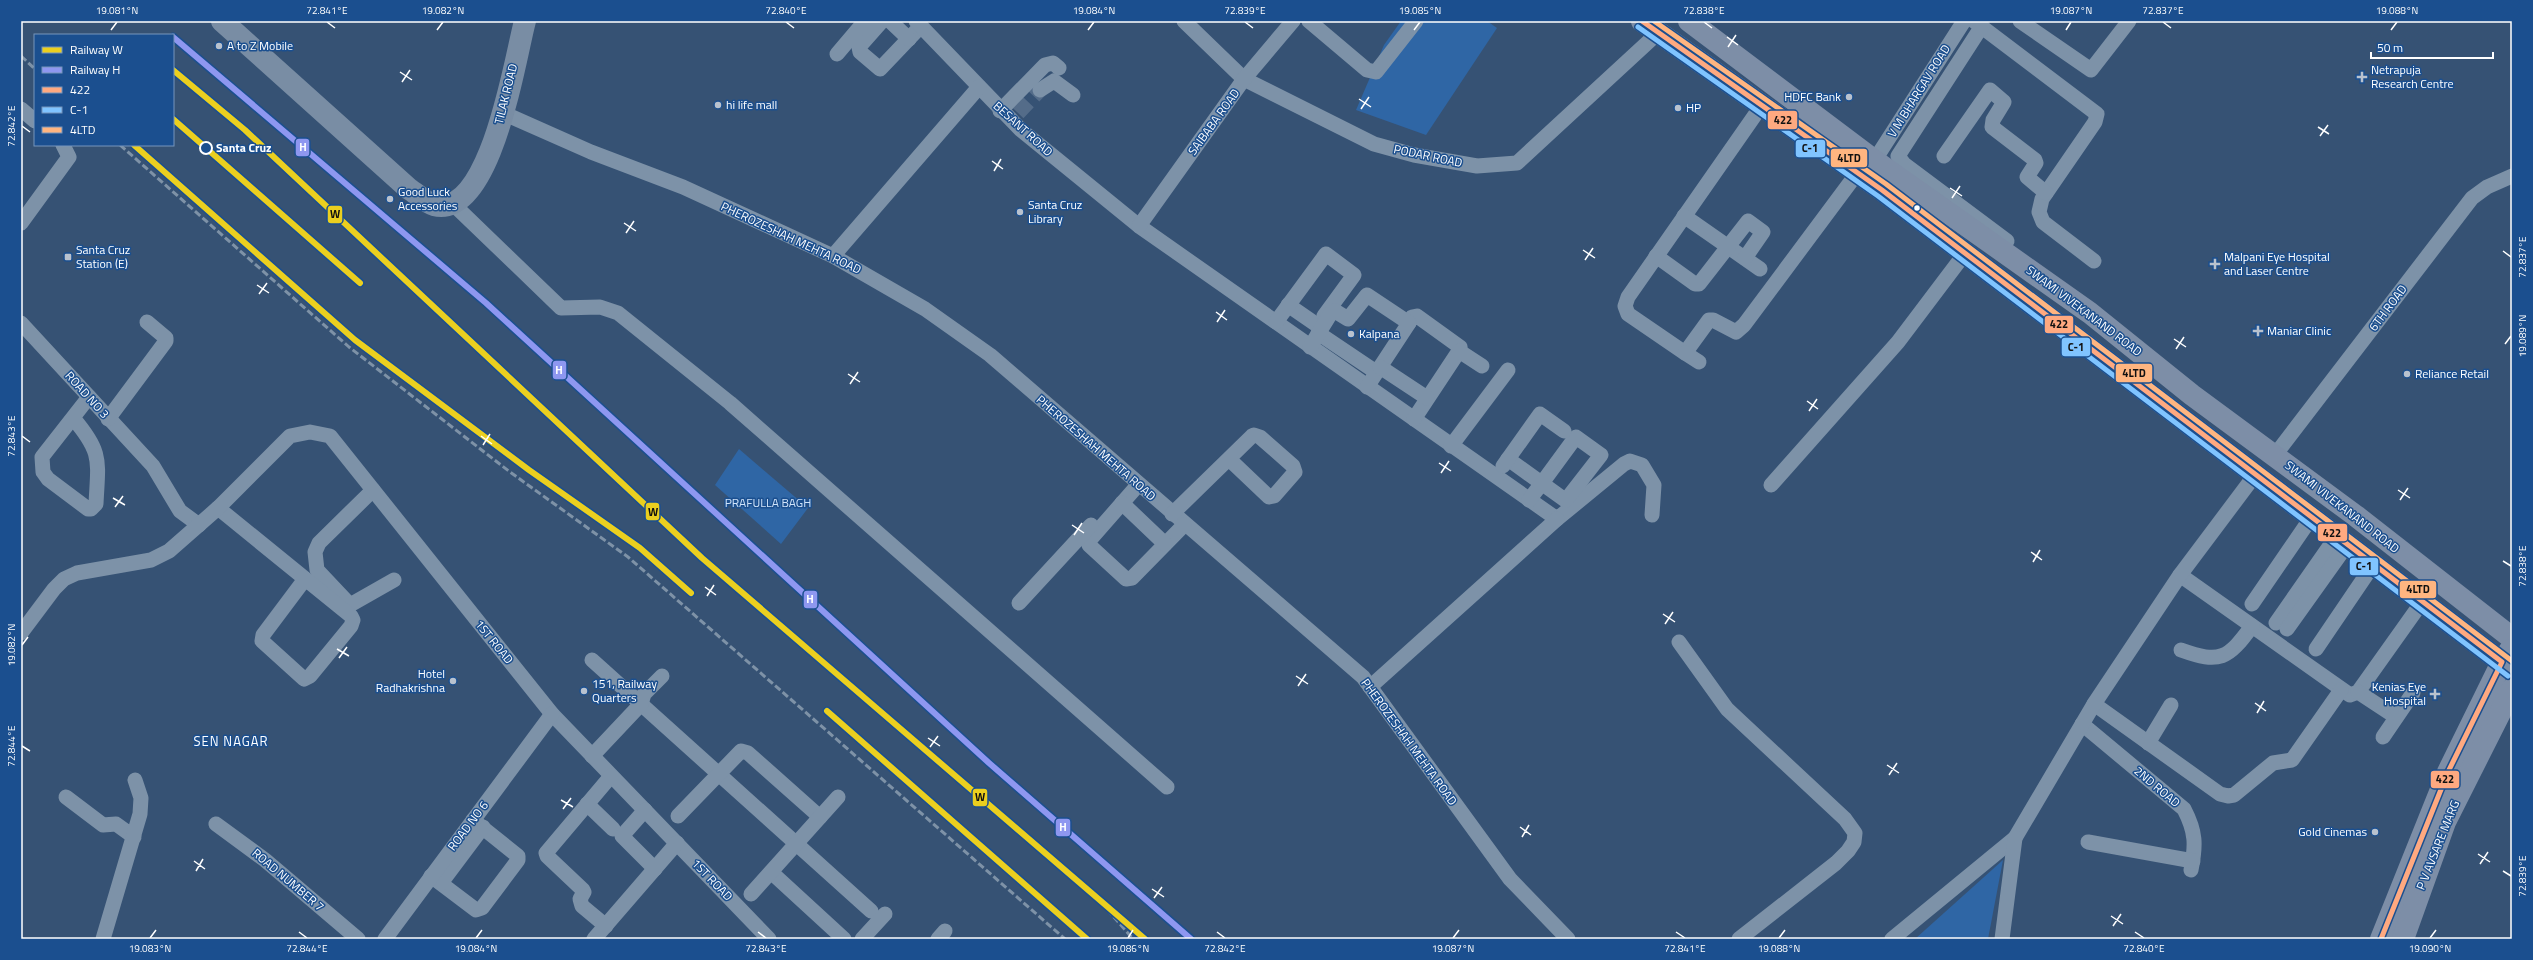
<svg xmlns="http://www.w3.org/2000/svg" width="2533" height="960" font-family="'Titillium Web',sans-serif">
<style>
.green{fill:#2f66a5}
.lines{fill:none;stroke-linecap:round;stroke-linejoin:round}
.street-tunnel{stroke:#546c89;stroke-width:15;stroke-dasharray:15 8;stroke-linecap:butt}
.street{stroke:#7d92a8;stroke-width:15}
.secondary{stroke:#798da4;stroke-width:22}
.primary{stroke:#7d8ea7;stroke-width:22}
.rail{stroke:#7e92a7;stroke-width:3;stroke-dasharray:7 3;stroke-linecap:butt}
.bus-1-casing{stroke:#1b4f8f;stroke-width:8}
.bus-2-casing{stroke:#1b4f8f;stroke-width:8}
.bus-3-casing{stroke:#1b4f8f;stroke-width:8}
.bus-1{stroke:#ffa980;stroke-width:5}
.bus-2{stroke:#80c4ff;stroke-width:5}
.bus-3{stroke:#ffb580;stroke-width:5}
.rail-1-casing{stroke:#1b4f8f;stroke-width:9}
.rail-2-casing{stroke:#1b4f8f;stroke-width:9}
.rail-1{stroke:#ebcf1f;stroke-width:6}
.rail-2{stroke:#8e97f0;stroke-width:6}
.ticks{fill:none;stroke:#fff;stroke-width:1.5}
.poi-dot{fill:#b9c2ce;stroke:#1b4f8f;stroke-width:1.5}
.stop-dot{fill:#1b4f8f;stroke:#fff;stroke-width:2}
.bus-dot{fill:#fff;stroke:#1b4f8f;stroke-width:1.5}
.labels{text-anchor:middle;stroke-width:3;stroke-linejoin:round;paint-order:stroke}
.poi-label{font-size:12px;fill:#fff;stroke:#1b4f8f;text-anchor:start}
.street-label{font-size:12px;fill:#fff;stroke:#1b4f8f}
.stop-label{font-size:12px;font-weight:bold;fill:#fff;stroke:#1b4f8f;text-anchor:start}
.park-label{font-size:12px;fill:#cfe3fa;stroke:#1b4f8f}
.neighbourhood-label{font-size:13px;letter-spacing:1px;fill:#fff;stroke:#1b4f8f}
.line-badge{stroke:#1b4f8f;stroke-width:1.5}
.badge-label{font-size:11px;text-anchor:middle;font-weight:bold;fill:#fff}
.pale-badge-label{font-size:11px;text-anchor:middle;font-weight:bold;fill:#111}
.neatline{fill:none;stroke:#fff;stroke-width:1.5}
.ticks-label{font-size:10px;text-anchor:middle;fill:#fff}
</style>
<rect width="100%" height="100%" fill="#365274"/>
<g class="green">
<path d="M 1401,21 L 1487,21 L 1497,28 L 1426,135 L 1356,110 L 1384,45 Z"/>
<path d="M 739,449 L 808,508 L 781,544 L 715,485 Z"/>
<path d="M 2003,860 L 1988,939 L 1915,939 Z"/>
</g>
<g class="lines">
<path class="street-tunnel" d="M 1018,113 L 1040,90"/>
<g class="street">
<path d="M 882,21 L 859,47 L 860,52 L 880,69 L 921,26"/>
<path d="M 890,21 L 909,39"/>
<path d="M 916,21 L 1021,130 L 1139,226 L 1557,519 L 1624,464 L 1630,461 L 1642,465 L 1654,485 L 1652,515"/>
<path d="M 1184,21 L 1244,79 L 1374,144 L 1414,155 L 1477,166 L 1517,163 L 1659,32"/>
<path d="M 1309,21 L 1367,70 L 1376,72 L 1416,21"/>
<path d="M 1974,21 L 2097,114 L 2095,122 L 2042,199 L 2039,212 L 2043,222 L 2094,261"/>
<path d="M 2020,21 L 2091,70 L 2129,21"/>
<path d="M 1982,26 L 1898,156 L 1904,164 L 2007,241"/>
<path d="M 837,54 L 865,21"/>
<path d="M 1040,90 L 1054,81 L 1073,95"/>
<path d="M 1762,105 L 1628,297 L 1625,306 L 1628,314 L 1685,353 L 1709,320 L 1713,320 L 1736,332 L 1744,325 L 1858,172"/>
<path d="M 21,109 L 35,121"/>
<path d="M 1000,111 L 1045,65 L 1053,63 L 1059,68"/>
<path d="M 503,113 L 591,152 L 683,187 L 833,256 L 925,309 L 990,355 L 1363,677 L 1510,879 L 1568,939"/>
<path d="M 1944,156 L 1990,90 L 2004,102 L 1993,120 L 1992,127 L 2035,160 L 2036,163 L 2027,177 L 2046,193"/>
<path d="M 1869,169 L 1964,21"/>
<path d="M 452,203 L 561,308 L 600,307 L 618,313 L 730,403 L 1167,787"/>
<path d="M 1684,216 L 1760,269"/>
<path d="M 21,223 L 69,157 L 63,145"/>
<path d="M 1139,226 L 1244,79 L 1293,21"/>
<path d="M 833,256 L 979,87"/>
<path d="M 1656,256 L 1695,284 L 1699,284 L 1748,221 L 1763,232 L 1745,258"/>
<path d="M 1288,305 L 1317,325"/>
<path d="M 1276,322 L 1326,254 L 1354,275 L 1324,316"/>
<path d="M 21,323 L 153,466 L 180,511 L 199,525"/>
<path d="M 1409,323 L 1412,317 L 1417,316 L 1460,347 L 1459,351 L 1414,419"/>
<path d="M 1318,333 L 1376,372"/>
<path d="M 1310,347 L 1331,313 L 1335,311 L 1348,319 L 1367,295 L 1409,323 L 1367,387"/>
<path d="M 1459,351 L 1482,366"/>
<path d="M 1685,353 L 1699,362"/>
<path d="M 1380,367 L 1427,398"/>
<path d="M 73,418 C 103,453 98,461 96,504 L 91,509 L 88,509 L 48,479 L 43,472 L 42,457 L 89,397"/>
<path d="M 108,419 L 166,341 L 166,338 L 147,322"/>
<path d="M 1451,446 L 1508,370"/>
<path d="M 2275,455 L 2472,198 L 2487,187 L 2512,176"/>
<path d="M 1508,459 L 1565,500 L 1566,500 L 1601,455 L 1576,437 L 1575,438 L 1542,483 L 1529,500"/>
<path d="M 1503,466 L 1540,414 L 1564,431"/>
<path d="M 1138,485 L 1088,542 L 1089,545 L 1126,579 L 1132,578 L 1184,525"/>
<path d="M 1771,485 L 1898,342 L 1966,252"/>
<path d="M 373,490 L 319,543 L 315,552 L 317,570 L 350,605 L 394,580"/>
<path d="M 1122,503 L 1165,544"/>
<path d="M 218,508 L 351,616 L 353,620 L 351,626 L 310,676 L 304,679 L 262,641 L 263,635 L 305,579"/>
<path d="M 1172,514 L 1252,436 L 1254,435 L 1260,437 L 1293,466 L 1295,472 L 1274,496 L 1269,497 L 1229,459"/>
<path d="M 2180,575 L 2350,695 L 2358,692 L 2422,602"/>
<path d="M 1019,603 L 1091,525"/>
<path d="M 2252,604 L 2311,518"/>
<path d="M 2276,623 L 2336,537"/>
<path d="M 2287,629 L 2347,545"/>
<path d="M 21,633 L 54,589 L 64,579 L 77,573 L 151,560 L 169,551 L 218,508 L 290,436 L 310,432 L 330,436 L 552,714 L 769,939"/>
<path d="M 1679,642 L 1727,709 L 1845,819 L 1855,833 L 1854,842 L 1848,851 L 1836,863 L 1739,939"/>
<path d="M 2316,649 L 2373,565"/>
<path d="M 2181,650 C 2220,664 2228,659 2252,626"/>
<path d="M 592,660 L 871,911"/>
<path d="M 1370,687 L 1557,519"/>
<path d="M 2358,692 L 2396,717"/>
<path d="M 2094,704 L 2220,794 L 2228,796 L 2234,795 L 2273,763 L 2292,760 L 2341,690"/>
<path d="M 2082,724 L 2184,809 C 2196,832 2196,845 2191,870"/>
<path d="M 2383,737 L 2413,693"/>
<path d="M 2148,743 L 2171,705"/>
<path d="M 592,756 L 641,704 L 644,694 L 662,676"/>
<path d="M 66,797 L 103,825 L 116,824 L 134,837"/>
<path d="M 587,804 L 613,829"/>
<path d="M 645,810 L 622,836 L 655,869"/>
<path d="M 678,816 L 741,751 L 748,753 L 820,817"/>
<path d="M 216,824 L 265,860 L 358,939"/>
<path d="M 2088,842 L 2193,861"/>
<path d="M 771,872 L 844,939"/>
<path d="M 431,876 L 476,910 L 482,908 L 518,860 L 518,856 L 473,820"/>
<path d="M 441,883 L 483,827"/>
<path d="M 751,894 L 838,797"/>
<path d="M 606,926 L 582,906 L 580,899 L 584,892 L 583,890 L 547,856 L 546,853 L 611,776"/>
<path d="M 103,939 L 140,814 L 141,798 L 135,780"/>
<path d="M 385,939 L 552,714"/>
<path d="M 594,939 L 677,843"/>
<path d="M 862,939 L 885,914"/>
<path d="M 938,939 L 945,931"/>
<path d="M 1892,939 L 2015,838 L 2094,704 L 2180,575 L 2255,475"/>
<path d="M 2002,939 L 2015,838"/>
</g>
<path class="secondary" d="M 222,21 L 409,189 C 416,193 426,203 434,205 C 491,219 515,58 525,21"/>
<g class="primary">
<path d="M 1642,21 L 1882,190 L 2512,670"/>
<path d="M 1689,21 L 1875,161 L 2090,313 L 2192,395 L 2356,516 L 2512,638"/>
<path d="M 2381,939 L 2448,772 L 2502,662 L 2510,650"/>
<path d="M 2403,939 L 2445,822 L 2512,689"/>
</g>
<g class="rail">
<path d="M 21,56 L 35,69"/>
<path d="M 120,145 L 349,347 L 510,472 L 628,557 L 1065,939"/>
<path d="M 1094,894 L 1133,939"/>
</g>
<g class="bus-1-casing">
<path id="bus-1" d="M 1642,21 L 1882,190 L 2502,662 L 2448,772 L 2381,939"/>
</g>
<g class="bus-2-casing">
<path id="bus-2" d="M 1638,27 L 1878,196 L 2508,676"/>
</g>
<g class="bus-3-casing">
<path id="bus-3" d="M 1654,21 L 1886,184 L 2512,661"/>
</g>
<use href="#bus-1" class="bus-1"/>
<use href="#bus-2" class="bus-2"/>
<use href="#bus-3" class="bus-3"/>
<g class="rail-1-casing">
<g id="rail-1">
<path d="M 173,70 L 245,130 L 702,558 L 1145,939"/>
<path d="M 173,119 L 360,283"/>
<path d="M 134,145 L 355,340 L 529,470 L 640,548 L 691,593"/>
<path d="M 827,711 L 1087,939"/>
</g>
</g>
<g class="rail-2-casing">
<path id="rail-2" d="M 173,37 L 486,303 L 989,763 L 1191,939"/>
</g>
<use href="#rail-1" class="rail-1"/>
<use href="#rail-2" class="rail-2"/>
</g>
<path class="ticks" d="M 327,22 L 335,28M 786,22 L 794,28M 1245,22 L 1253,28M 1704,22 L 1712,28M 2163,22 L 2171,28M 111,30 L 117,22M 437,30 L 443,22M 1088,30 L 1094,22M 1414,30 L 1420,22M 2066,30 L 2071,22M 2391,30 L 2397,22M 1727,37 L 1738,45M 1728,47 L 1736,35M 400,72 L 412,80M 402,82 L 410,70M 1359,99 L 1371,107M 1361,109 L 1369,97M 22,126 L 30,132M 2318,127 L 2329,134M 2320,136 L 2328,125M 992,161 L 1003,169M 994,171 L 1001,159M 1950,188 L 1962,196M 1952,198 L 1960,186M 624,223 L 636,231M 626,233 L 634,221M 1583,250 L 1595,258M 2503,251 L 2511,257M 1585,260 L 1593,248M 257,285 L 269,293M 259,294 L 267,283M 1216,312 L 1227,320M 1217,322 L 1225,310M 2174,339 L 2186,347M 2505,344 L 2511,336M 2176,349 L 2184,337M 848,374 L 860,382M 850,384 L 858,372M 1807,401 L 1818,409M 1809,411 L 1817,399M 22,436 L 30,442M 481,436 L 492,444M 483,445 L 490,434M 1439,463 L 1451,471M 1441,473 L 1449,461M 2398,490 L 2410,498M 113,498 L 125,505M 2400,500 L 2408,488M 115,507 L 123,496M 1072,525 L 1084,533M 1074,535 L 1082,523M 2031,552 L 2042,560M 2503,561 L 2511,566M 2033,562 L 2040,550M 705,587 L 716,595M 707,596 L 714,585M 1663,614 L 1675,622M 1665,624 L 1673,612M 22,645 L 28,637M 337,649 L 349,656M 339,658 L 347,647M 1296,676 L 1308,684M 1298,686 L 1306,674M 2255,703 L 2266,711M 2257,713 L 2264,701M 928,738 L 940,746M 22,746 L 30,751M 930,747 L 938,736M 1887,765 L 1899,773M 1889,775 L 1897,763M 561,800 L 573,807M 563,809 L 571,798M 1520,827 L 1531,835M 1522,837 L 1529,825M 2478,854 L 2490,862M 194,861 L 205,869M 2480,864 L 2488,852M 196,871 L 203,859M 2503,871 L 2511,876M 1152,889 L 1164,897M 1154,898 L 1162,887M 2111,916 L 2123,924M 2113,926 L 2121,914M 299,932 L 307,938M 758,932 L 766,938M 1217,932 L 1225,938M 1676,932 L 1685,938M 2135,932 L 2144,938M 150,938 L 156,930M 476,938 L 482,930M 1128,938 L 1133,930M 1453,938 L 1459,930M 1779,938 L 1785,930M 2430,938 L 2436,930"/>
<g class="poi-dot">
<circle cx="219" cy="46" r="4"/>
<path d="M2360 71h4v4h4v4h-4v4h-4v-4h-4v-4h4z"/>
<circle cx="1849" cy="97" r="4"/>
<circle cx="718" cy="105" r="4"/>
<circle cx="1678" cy="108" r="4"/>
<circle cx="390" cy="199" r="4"/>
<circle cx="1020" cy="212" r="4"/>
<rect x="64" y="253" width="8" height="8" rx="2"/>
<path d="M2213 258h4v4h4v4h-4v4h-4v-4h-4v-4h4z"/>
<path d="M2256 325h4v4h4v4h-4v4h-4v-4h-4v-4h4z"/>
<circle cx="1351" cy="334" r="4"/>
<circle cx="2407" cy="374" r="4"/>
<circle cx="453" cy="681" r="4"/>
<circle cx="584" cy="691" r="4"/>
<path d="M2433 688h4v4h4v4h-4v4h-4v-4h-4v-4h4z"/>
<circle cx="2375" cy="832" r="4"/>
</g>
<circle class="stop-dot" cx="206" cy="148" r="6"/>
<circle class="bus-dot" cx="1917" cy="208" r="3.5"/>
<g class="labels">
<g class="poi-label">
<text x="227" y="50">A to Z Mobile</text>
<text x="2371" y="74">Netrapuja<tspan x="2371" dy="14">Research Centre</tspan></text>
<text x="1841" y="101" text-anchor="end">HDFC Bank</text>
<text x="726" y="109">hi life mall</text>
<text x="1686" y="112">HP</text>
<text x="398" y="196">Good Luck<tspan x="398" dy="14">Accessories</tspan></text>
<text x="1028" y="209">Santa Cruz<tspan x="1028" dy="14">Library</tspan></text>
<text x="76" y="254">Santa Cruz<tspan x="76" dy="14">Station (E)</tspan></text>
<text x="2224" y="261">Malpani Eye Hospital<tspan x="2224" dy="14">and Laser Centre</tspan></text>
<text x="2267" y="335">Maniar Clinic</text>
<text x="1359" y="338">Kalpana</text>
<text x="2415" y="378">Reliance Retail</text>
<text x="445" y="678" text-anchor="end">Hotel<tspan x="445" dy="14">Radhakrishna</tspan></text>
<text x="592" y="688">151, Railway<tspan x="592" dy="14">Quarters</tspan></text>
<text x="2426" y="691" text-anchor="end">Kenias Eye<tspan x="2426" dy="14">Hospital</tspan></text>
<text x="2367" y="836" text-anchor="end">Gold Cinemas</text>
</g>
<g class="street-label">
<text transform="translate(1919 91) rotate(-58)" y="4">V M BHARGAV ROAD</text>
<text transform="translate(506 94) rotate(-76)" y="4">TILAK ROAD</text>
<text transform="translate(1214 122) rotate(-54)" y="4">SAIBABA ROAD</text>
<text transform="translate(1023 129) rotate(42)" y="4">BESANT ROAD</text>
<text transform="translate(1428 156) rotate(12)" y="4">PODAR ROAD</text>
<text transform="translate(791 238) rotate(25)" y="4">PHEROZESHAH MEHTA ROAD</text>
<text transform="translate(2388 308) rotate(-53)" y="4">6TH ROAD</text>
<text transform="translate(2084 311) rotate(37)" y="4">SWAMI VIVEKANAND ROAD</text>
<text transform="translate(87 395) rotate(48)" y="4">ROAD NO 3</text>
<text transform="translate(1096 448) rotate(41)" y="4">PHEROZESHAH MEHTA ROAD</text>
<text transform="translate(2342 507) rotate(38)" y="4">SWAMI VIVEKANAND ROAD</text>
<text transform="translate(494 642) rotate(51)" y="4">1ST ROAD</text>
<text transform="translate(1409 742) rotate(54)" y="4">PHEROZESHAH MEHTA ROAD</text>
<text transform="translate(2157 787) rotate(40)" y="4">2ND ROAD</text>
<text transform="translate(468 826) rotate(-53)" y="4">ROAD NO 6</text>
<text transform="translate(2438 845) rotate(-68)" y="4">P V AVSARE MARG</text>
<text transform="translate(288 880) rotate(40)" y="4">ROAD NUMBER 7</text>
<text transform="translate(712 880) rotate(46)" y="4">1ST ROAD</text>
</g>
<g class="stop-label">
<text x="216" y="152">Santa Cruz</text>
</g>
<g class="park-label">
<text x="768" y="507">PRAFULLA BAGH</text>
</g>
<g class="neighbourhood-label">
<text x="231" y="746">SEN NAGAR</text>
</g>
</g>
<g class="line-badge">
<rect x="1767" y="110" width="31" height="20" rx="4" fill="#ffa980"/>
<rect x="295" y="138" width="15" height="19" rx="4" fill="#8e97f0"/>
<rect x="1795" y="139" width="31" height="19" rx="4" fill="#80c4ff"/>
<rect x="1830" y="148" width="38" height="20" rx="4" fill="#ffb580"/>
<rect x="327" y="205" width="16" height="19" rx="4" fill="#ebcf1f"/>
<rect x="2044" y="315" width="30" height="19" rx="4" fill="#ffa980"/>
<rect x="2061" y="337" width="30" height="20" rx="4" fill="#80c4ff"/>
<rect x="552" y="360" width="15" height="20" rx="4" fill="#8e97f0"/>
<rect x="2115" y="363" width="38" height="20" rx="4" fill="#ffb580"/>
<rect x="645" y="502" width="15" height="19" rx="4" fill="#ebcf1f"/>
<rect x="2317" y="523" width="31" height="19" rx="4" fill="#ffa980"/>
<rect x="2349" y="557" width="30" height="19" rx="4" fill="#80c4ff"/>
<rect x="2399" y="580" width="38" height="19" rx="4" fill="#ffb580"/>
<rect x="803" y="590" width="15" height="19" rx="4" fill="#8e97f0"/>
<rect x="2430" y="770" width="30" height="19" rx="4" fill="#ffa980"/>
<rect x="972" y="788" width="16" height="19" rx="4" fill="#ebcf1f"/>
<rect x="1055" y="818" width="16" height="19" rx="4" fill="#8e97f0"/>
</g>
<g class="badge-label">
<text x="303" y="151">H</text>
<text x="559" y="374">H</text>
<text x="810" y="603">H</text>
<text x="1063" y="831">H</text>
</g>
<g class="pale-badge-label">
<text x="1783" y="124">422</text>
<text x="1810" y="152">C-1</text>
<text x="1849" y="162">4LTD</text>
<text x="335" y="218">W</text>
<text x="2059" y="328">422</text>
<text x="2076" y="351">C-1</text>
<text x="2134" y="377">4LTD</text>
<text x="653" y="516">W</text>
<text x="2332" y="537">422</text>
<text x="2364" y="570">C-1</text>
<text x="2418" y="593">4LTD</text>
<text x="2445" y="783">422</text>
<text x="980" y="801">W</text>
</g>
<rect width="2533" height="960" fill="none" stroke="#1b4f8f" stroke-width="44"/>
<rect x="34" y="34" width="140" height="112" fill="#1b4f8f" stroke="#7695bc"/>
<rect x="42" y="47" width="20" height="6" fill="#ebcf1f" stroke="#7695bc"/>
<text x="70" y="54" font-size="12" fill="#ffffff">Railway W</text>
<rect x="42" y="67" width="20" height="6" fill="#8e97f0" stroke="#7695bc"/>
<text x="70" y="74" font-size="12" fill="#ffffff">Railway H</text>
<rect x="42" y="87" width="20" height="6" fill="#ffa980" stroke="#7695bc"/>
<text x="70" y="94" font-size="12" fill="#ffffff">422</text>
<rect x="42" y="107" width="20" height="6" fill="#80c4ff" stroke="#7695bc"/>
<text x="70" y="114" font-size="12" fill="#ffffff">C-1</text>
<rect x="42" y="127" width="20" height="6" fill="#ffb580" stroke="#7695bc"/>
<text x="70" y="134" font-size="12" fill="#ffffff">4LTD</text>
<path d="M2371 52v6h122v-6" fill="none" stroke="#ffffff" stroke-width="2"/>
<text x="2377" y="52" font-size="12" fill="#ffffff" stroke="#1b4f8f" stroke-width="3" paint-order="stroke">50 m</text>
<rect x="22" y="22" width="2489" height="916" class="neatline"/>
<g class="ticks-label">
<text x="117" y="14">19.081°N</text>
<text x="327" y="14">72.841°E</text>
<text x="443" y="14">19.082°N</text>
<text x="786" y="14">72.840°E</text>
<text x="1094" y="14">19.084°N</text>
<text x="1245" y="14">72.839°E</text>
<text x="1420" y="14">19.085°N</text>
<text x="1704" y="14">72.838°E</text>
<text x="2071" y="14">19.087°N</text>
<text x="2163" y="14">72.837°E</text>
<text x="2397" y="14">19.088°N</text>
<text transform="translate(11 126) rotate(-90)" y="4">72.842°E</text>
<text transform="translate(2522 257) rotate(-90)" y="4">72.837°E</text>
<text transform="translate(2522 336) rotate(-90)" y="4">19.089°N</text>
<text transform="translate(11 436) rotate(-90)" y="4">72.843°E</text>
<text transform="translate(2522 566) rotate(-90)" y="4">72.838°E</text>
<text transform="translate(11 645) rotate(-90)" y="4">19.082°N</text>
<text transform="translate(11 746) rotate(-90)" y="4">72.844°E</text>
<text transform="translate(2522 876) rotate(-90)" y="4">72.839°E</text>
<text x="150" y="952">19.083°N</text>
<text x="307" y="952">72.844°E</text>
<text x="476" y="952">19.084°N</text>
<text x="766" y="952">72.843°E</text>
<text x="1128" y="952">19.086°N</text>
<text x="1225" y="952">72.842°E</text>
<text x="1453" y="952">19.087°N</text>
<text x="1685" y="952">72.841°E</text>
<text x="1779" y="952">19.088°N</text>
<text x="2144" y="952">72.840°E</text>
<text x="2430" y="952">19.090°N</text>
</g>
</svg>
